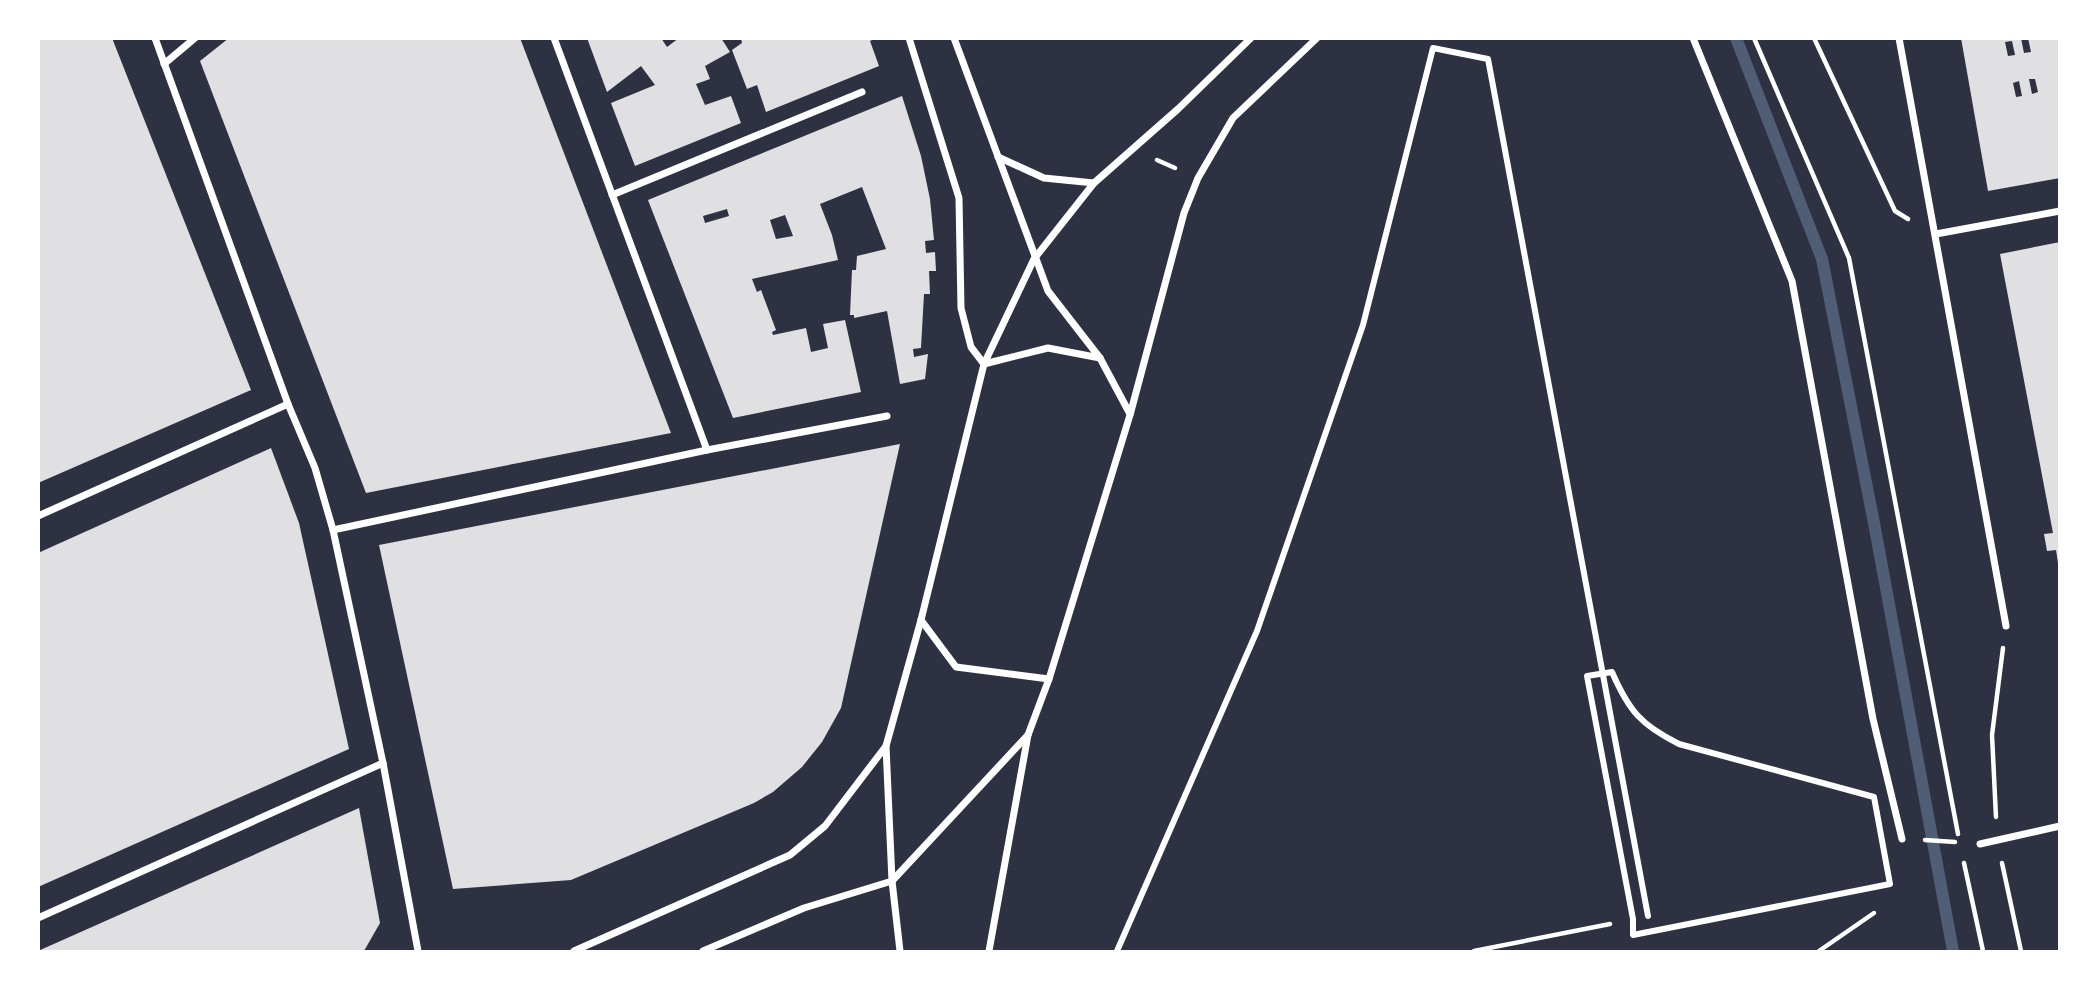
<svg xmlns="http://www.w3.org/2000/svg" width="2098" height="990" font-family="'Titillium Web',sans-serif">
<style>
.lines{fill:none;stroke-linecap:round;stroke-linejoin:round}
.stream{stroke:#4f5d75;stroke-width:12}
.building{fill:#e0e0e3;fill-rule:evenodd}
.path{stroke:#fff;stroke-width:4.5}
.pedestrian{stroke:#fff;stroke-width:6}
.minor{stroke:#fff;stroke-width:7}
</style>
<rect width="100%" height="100%" fill="#2d3142"/>
<g class="lines">
<path class="stream" d="M 1736,38 L 1822,259 L 1874,523 L 1953,951"/>
</g>
<g class="building">
<path d="M 38,38 L 112,38 L 251,390 L 38,483 Z"/>
<path d="M 229,38 L 520,38 L 671,433 L 366,493 L 200,61 Z"/>
<path d="M 587,38 L 661,38 L 667,47 L 679,38 L 721,38 L 730,52 L 705,66 L 710,79 L 696,84 L 705,105 L 731,96 L 741,123 L 635,166 L 611,103 L 655,85 L 641,66 L 607,92 Z"/>
<path d="M 741,38 L 876,38 L 870,41 L 879,66 L 766,112 L 757,85 L 747,89 L 732,50 L 742,43 Z"/>
<path d="M 1961,38 L 2021,38 L 2024,53 L 2031,52 L 2028,38 L 2060,38 L 2060,178 L 1988,191 ZM 2012,41 L 2015,55 L 2008,56 L 2005,42 ZM 2029,79 L 2035,79 L 2038,92 L 2032,94 ZM 2019,81 L 2022,96 L 2016,97 L 2013,83 Z"/>
<path d="M 902,96 L 921,156 L 930,199 L 934,240 L 925,241 L 926,253 L 935,252 L 936,271 L 929,271 L 930,294 L 924,294 L 921,348 L 913,349 L 914,357 L 928,354 L 925,379 L 900,384 L 887,311 L 854,318 L 854,315 L 850,315 L 852,270 L 856,270 L 857,256 L 886,249 L 862,187 L 820,204 L 832,235 L 838,260 L 752,279 L 757,292 L 761,290 L 776,330 L 772,332 L 773,335 L 806,328 L 811,352 L 828,348 L 823,324 L 845,320 L 861,392 L 733,418 L 648,200 ZM 727,209 L 729,216 L 705,223 L 703,216 ZM 785,215 L 793,236 L 776,239 L 770,220 Z"/>
<path d="M 2060,242 L 2060,563 L 2058,563 L 2056,550 L 2047,551 L 2044,534 L 2053,533 L 2000,254 Z"/>
<path d="M 900,444 L 841,708 L 822,742 L 802,767 L 773,792 L 754,803 L 571,880 L 453,889 L 379,545 Z"/>
<path d="M 271,448 L 299,523 L 349,749 L 38,887 L 38,553 Z"/>
<path d="M 359,808 L 380,923 L 364,951 L 38,951 Z"/>
</g>
<g class="lines">
<g class="path">
<path d="M 1754,38 L 1849,258 L 1958,834"/>
<path d="M 1814,38 L 1895,211 L 1908,219"/>
<path d="M 1157,160 L 1175,168"/>
<path d="M 1996,817 L 1992,735 L 2003,648"/>
<path d="M 1925,840 L 1955,842"/>
<path d="M 1964,863 L 1983,951"/>
<path d="M 2002,863 L 2021,951"/>
<path d="M 1474,951 L 1610,924"/>
<path d="M 1819,951 L 1874,913"/>
</g>
<g class="pedestrian">
<path d="M 1612,672 C 1629,711 1641,725 1679,744 L 1874,797 L 1890,884 L 1633,935 L 1633,919 L 1587,676 Z"/>
<path d="M 1117,951 L 1257,631 L 1363,325 L 1433,48 L 1488,59 L 1648,916"/>
</g>
<g class="minor">
<path d="M 155,38 L 288,404 L 315,468 L 333,530 L 383,763 L 418,951"/>
<path d="M 554,38 L 707,450"/>
<path d="M 909,38 L 959,198 L 961,308 L 971,347 L 984,364"/>
<path d="M 954,38 L 1048,291 L 1100,358 L 1130,414"/>
<path d="M 1693,38 L 1792,281 L 1873,719 L 1902,839"/>
<path d="M 1899,38 C 1936,234 1971,430 2006,626"/>
<path d="M 164,64 L 195,38"/>
<path d="M 998,157 L 1044,178 L 1094,183"/>
<path d="M 612,195 L 862,92"/>
<path d="M 1936,234 L 2060,211"/>
<path d="M 984,364 L 1048,348 L 1100,358"/>
<path d="M 38,516 L 288,404"/>
<path d="M 333,530 L 707,450 L 887,416"/>
<path d="M 921,620 L 956,667 L 1049,679"/>
<path d="M 1980,844 L 2060,826"/>
<path d="M 38,918 L 383,763"/>
<path d="M 574,951 L 790,855 L 825,826 L 886,746"/>
<path d="M 703,951 L 804,908 L 892,881 L 1028,735"/>
<path d="M 900,951 L 892,881 L 886,746 L 921,620 L 984,364 L 1034,259 L 1094,183 L 1178,109 L 1251,38"/>
<path d="M 989,951 L 1028,735 L 1049,679 L 1130,415 L 1184,213 L 1198,178 L 1233,118 L 1317,38"/>
</g>
</g>
<rect width="2098" height="990" fill="none" stroke="#ffffff" stroke-width="80"/>
</svg>
